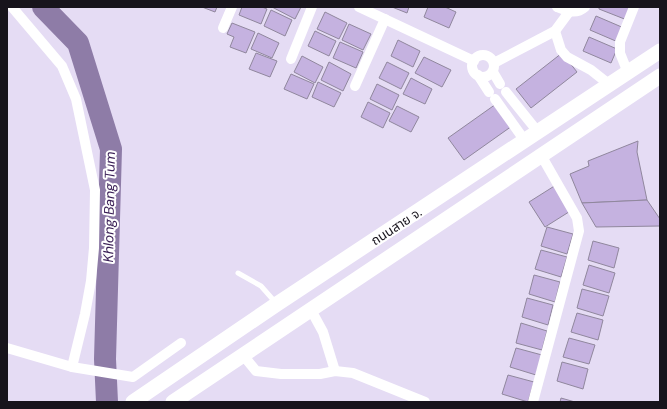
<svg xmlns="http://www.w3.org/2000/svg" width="667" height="409" font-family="'DM Sans','Noto Sans Thai',sans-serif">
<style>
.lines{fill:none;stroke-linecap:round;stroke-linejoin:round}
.river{stroke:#8e7ca7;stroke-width:22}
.building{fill:#c5b2e0;stroke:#90879d}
.service{stroke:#fff;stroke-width:5}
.minor{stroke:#fff;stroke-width:10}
.secondary{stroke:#fff;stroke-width:15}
.labels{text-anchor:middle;stroke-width:4;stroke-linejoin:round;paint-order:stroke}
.street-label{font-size:13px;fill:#17141c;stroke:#fff}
.water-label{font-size:14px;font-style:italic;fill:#391e55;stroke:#fff}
</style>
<rect width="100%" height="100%" fill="#e5dcf4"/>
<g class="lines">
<path class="river" d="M 43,7 L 78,43 L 111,149 L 105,359 L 107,402"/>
</g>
<g class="building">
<path d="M 202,7 L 217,7 L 215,12 Z"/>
<path d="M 242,7 L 262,7 L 267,9 L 261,24 L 239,15 Z"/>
<path d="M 272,7 L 301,7 L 295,19 Z"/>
<path d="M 392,7 L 409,7 L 407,13 Z"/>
<path d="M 428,7 L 445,7 L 456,12 L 449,28 L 424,17 Z"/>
<path d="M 599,7 L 632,7 L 627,20 L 599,9 Z"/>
<path d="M 271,10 L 292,20 L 285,36 L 264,26 Z"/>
<path d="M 325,12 L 347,23 L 339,39 L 317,29 Z"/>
<path d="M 596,16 L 624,28 L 618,42 L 590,30 Z"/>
<path d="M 232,23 L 255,32 L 246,53 L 230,47 L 234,37 L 227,34 Z"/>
<path d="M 349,24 L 371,34 L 363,50 L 342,40 Z"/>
<path d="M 315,31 L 336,41 L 329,56 L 308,46 Z"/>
<path d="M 258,33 L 279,43 L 272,58 L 251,49 Z"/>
<path d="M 589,37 L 617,49 L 611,63 L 583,51 Z"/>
<path d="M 398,40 L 420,51 L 413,67 L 391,56 Z"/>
<path d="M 340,42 L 363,52 L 356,68 L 333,58 Z"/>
<path d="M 256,53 L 277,61 L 270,77 L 249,69 Z"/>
<path d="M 562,53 L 577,72 L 531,108 L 516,89 Z"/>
<path d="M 302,56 L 323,67 L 315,83 L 294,72 Z"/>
<path d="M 424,57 L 451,70 L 442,87 L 415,73 Z"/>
<path d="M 329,62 L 351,74 L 343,91 L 321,80 Z"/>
<path d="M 387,62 L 409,73 L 401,89 L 379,78 Z"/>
<path d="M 291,74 L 314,84 L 307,99 L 284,89 Z"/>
<path d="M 411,78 L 432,89 L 425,104 L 403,94 Z"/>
<path d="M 318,82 L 341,93 L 334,107 L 312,97 Z"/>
<path d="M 377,84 L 399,95 L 392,110 L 370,99 Z"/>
<path d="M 368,102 L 390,113 L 383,128 L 361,117 Z"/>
<path d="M 496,104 L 512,126 L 464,160 L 448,138 Z"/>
<path d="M 397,106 L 419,117 L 411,132 L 389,121 Z"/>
<path d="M 638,141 L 637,152 L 647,200 L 582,203 L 570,174 L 589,166 L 588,161 Z"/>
<path d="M 556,185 L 572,210 L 545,227 L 529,202 Z"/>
<path d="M 647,200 L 660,219 L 660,226 L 596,227 L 582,203 Z"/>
<path d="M 547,227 L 573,234 L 567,254 L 541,246 Z"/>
<path d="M 593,241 L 619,248 L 614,268 L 588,260 Z"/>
<path d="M 541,250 L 567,257 L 561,277 L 535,269 Z"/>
<path d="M 589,265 L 615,273 L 609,293 L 583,285 Z"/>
<path d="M 534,275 L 560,282 L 555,302 L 529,294 Z"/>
<path d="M 582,289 L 609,296 L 603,316 L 577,308 Z"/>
<path d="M 527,298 L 553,305 L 548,325 L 522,317 Z"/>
<path d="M 577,313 L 603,320 L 598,340 L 571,332 Z"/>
<path d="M 521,323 L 547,331 L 542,350 L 516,343 Z"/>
<path d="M 569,338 L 595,345 L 589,364 L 563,357 Z"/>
<path d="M 516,348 L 542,355 L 536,375 L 510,367 Z"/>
<path d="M 562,362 L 588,369 L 583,389 L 557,381 Z"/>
<path d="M 508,375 L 534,382 L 528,402 L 502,394 Z"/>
<path d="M 561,398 L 575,402 L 560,402 Z"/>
</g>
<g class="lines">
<path class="service" d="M 238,273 L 261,286 L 276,303"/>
<g class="minor">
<path d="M 12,7 L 62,66 L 76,99 L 95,190 L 94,248 L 91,281 L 85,314 L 72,367"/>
<path d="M 359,7 L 474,61"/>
<path d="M 557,7 C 567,11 576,15 585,7"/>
<path d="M 223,28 L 232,7"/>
<path d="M 555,31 L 561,50 L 567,57 L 591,70 L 610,85"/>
<circle cx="483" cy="66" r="11"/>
<path d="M 291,59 L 312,7"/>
<path d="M 494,63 L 555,31 L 569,12"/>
<path d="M 493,72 L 500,84"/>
<path d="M 628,73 L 620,53 L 620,42 L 634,7"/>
<path d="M 478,75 L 489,92"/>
<path d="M 355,86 L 385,19"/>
<path d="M 506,92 L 538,132"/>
<path d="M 495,99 L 525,141"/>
<path d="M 311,310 L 323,332 L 335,371"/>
<path d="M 7,348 L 72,367 L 133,377 L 181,343"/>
<path d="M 243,355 L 256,371 L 281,374 L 320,374 L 335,371 L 353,373 L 425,402"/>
<path d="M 533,402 L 579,231 L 577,218 L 541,155"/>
</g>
<g class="secondary">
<path d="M 133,402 L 277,304 L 660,51"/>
<path d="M 173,402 L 660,76"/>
</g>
</g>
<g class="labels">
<g class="street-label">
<text transform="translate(396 226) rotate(-33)" y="5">ถนนสาย จ.</text>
</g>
<g class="water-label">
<text transform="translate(109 207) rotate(-89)" y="5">Khlong Bang Tum</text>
</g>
</g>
<rect width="667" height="409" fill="none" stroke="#17141c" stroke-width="16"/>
</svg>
